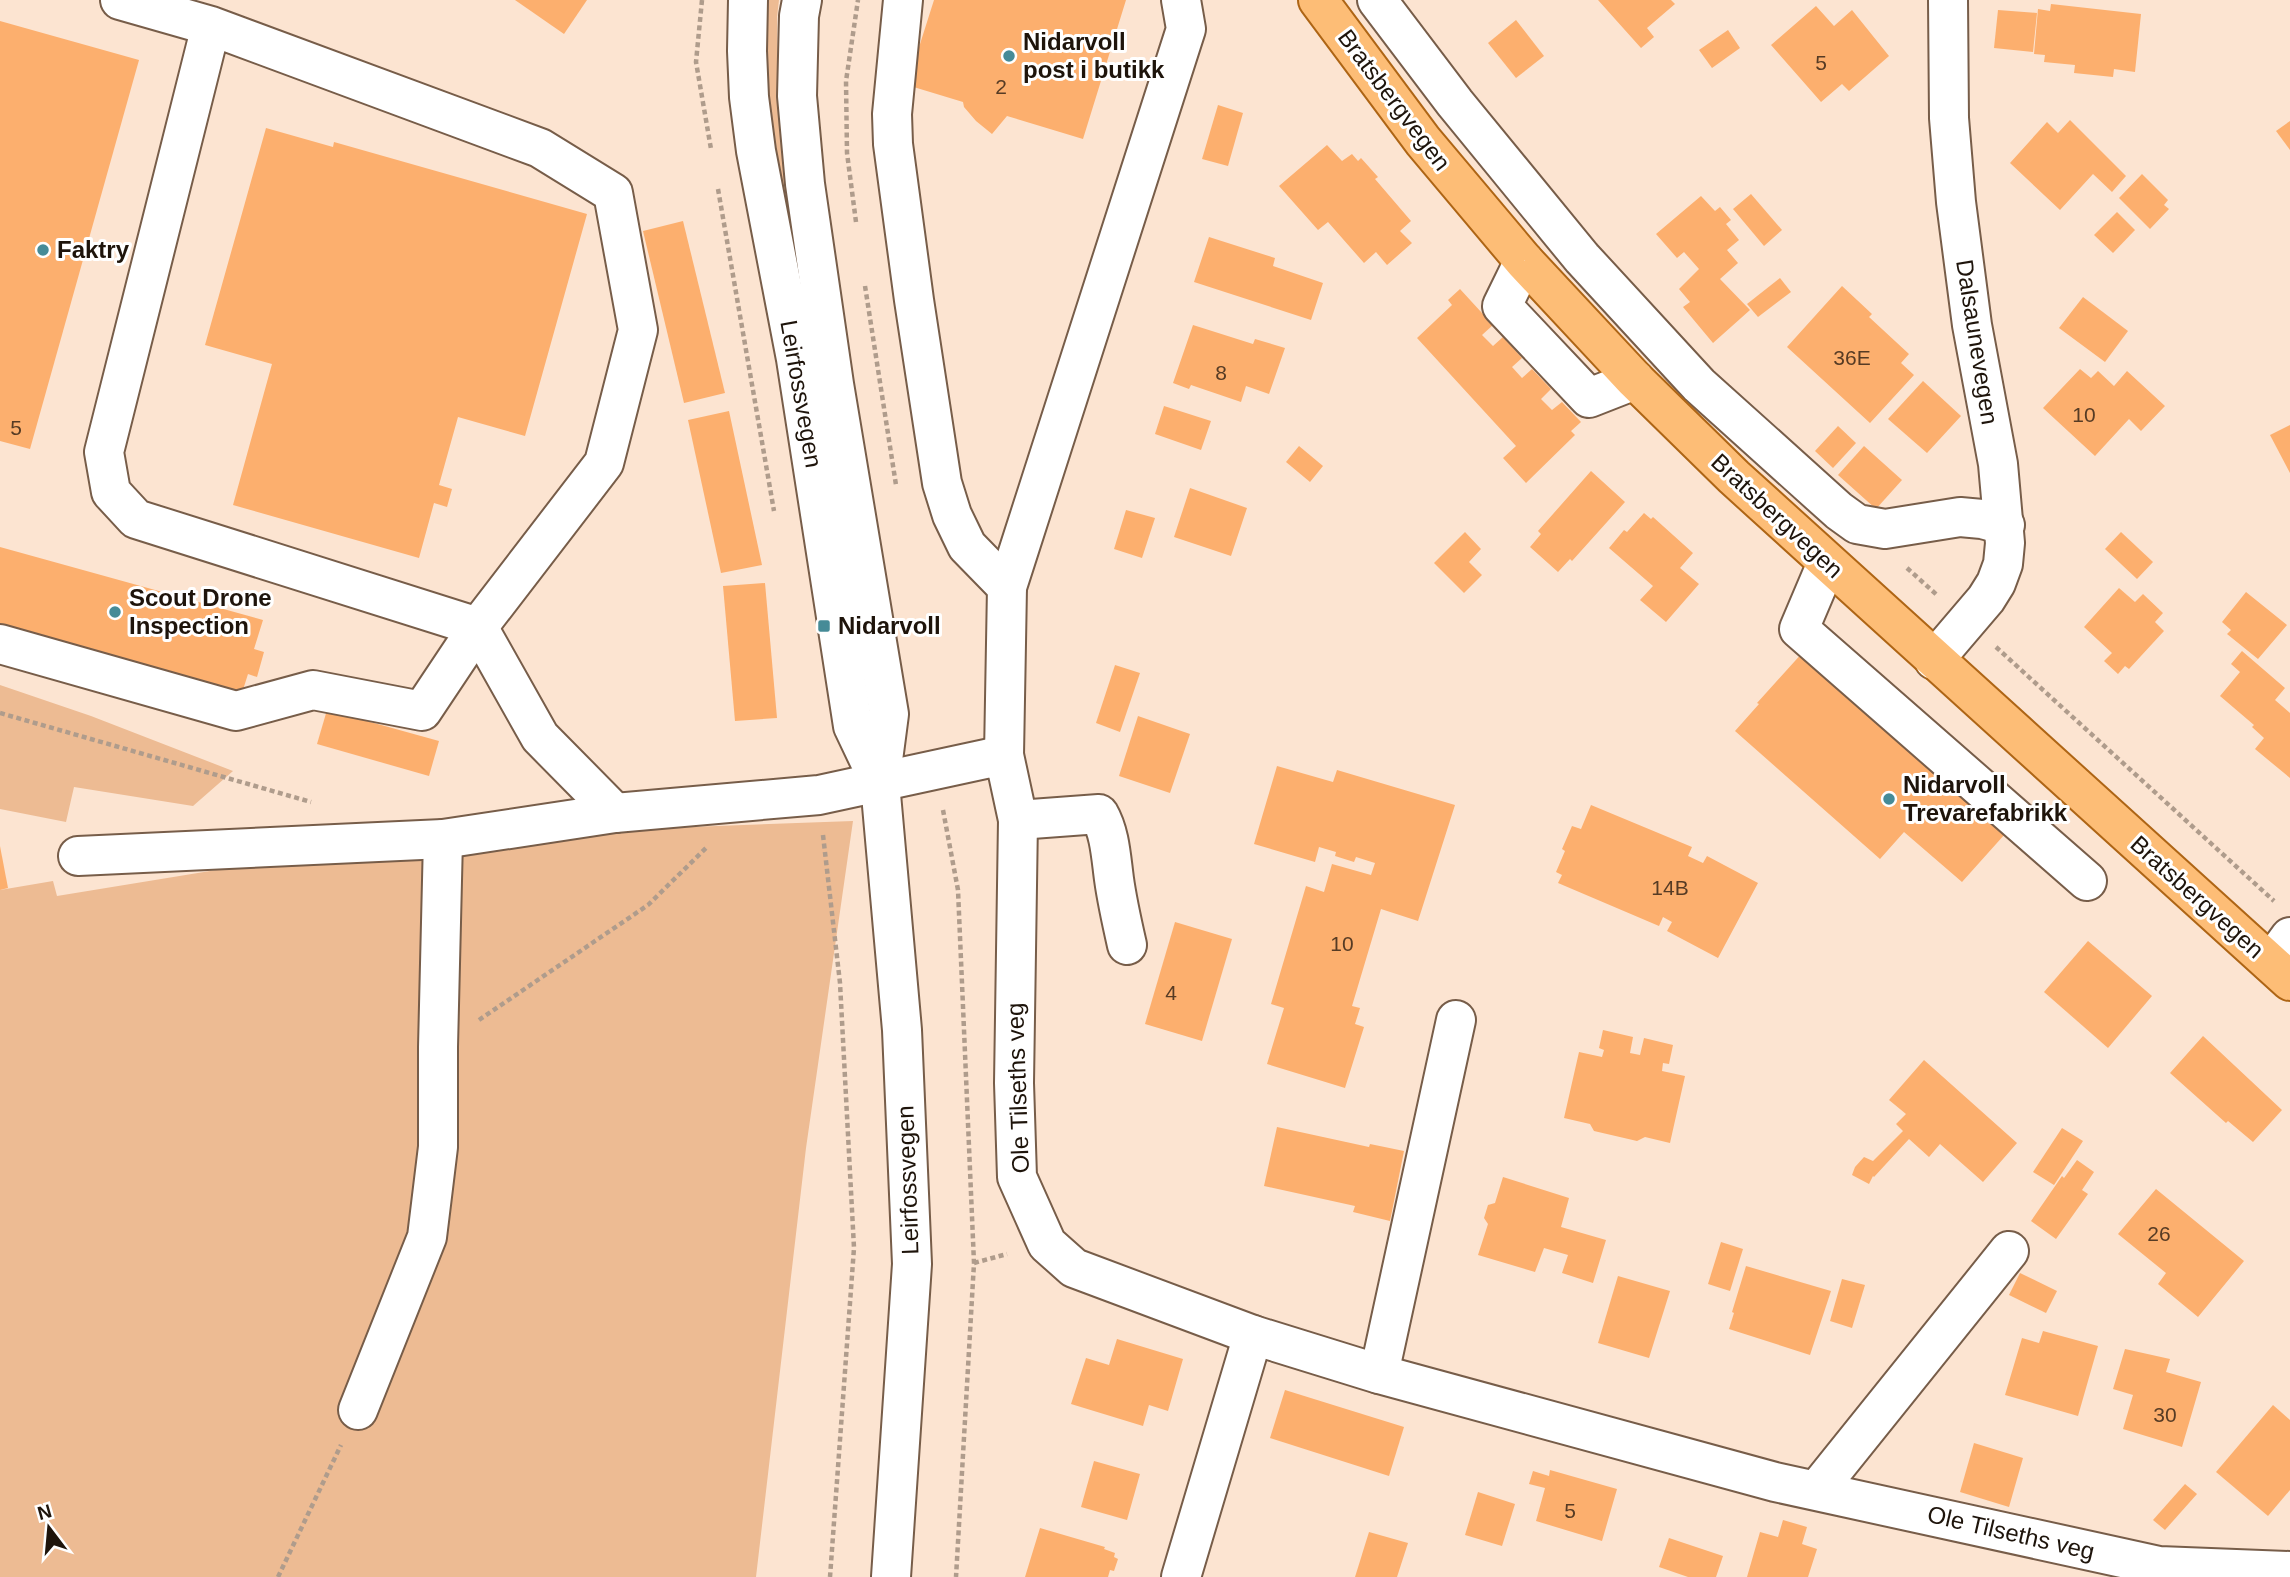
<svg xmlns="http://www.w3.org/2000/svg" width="2290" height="1577" font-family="Arial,sans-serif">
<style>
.green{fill:#edbb93}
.building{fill:#fcaf6e}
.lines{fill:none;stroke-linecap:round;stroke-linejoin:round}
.minor-casing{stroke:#775d49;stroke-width:42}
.major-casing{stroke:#ae6515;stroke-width:42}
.path{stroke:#af9c8c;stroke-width:4.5;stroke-dasharray:5 3.5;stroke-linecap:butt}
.minor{stroke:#fff;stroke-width:38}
.major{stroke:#fdbd76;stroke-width:38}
.poi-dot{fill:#468b97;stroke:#fff;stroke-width:2.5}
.labels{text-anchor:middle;stroke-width:6;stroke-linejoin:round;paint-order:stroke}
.number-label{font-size:21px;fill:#563b24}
.poi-label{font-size:24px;font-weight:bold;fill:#1e140b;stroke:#fff;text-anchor:start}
.street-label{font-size:24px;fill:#1e140b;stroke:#fff}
</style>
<rect width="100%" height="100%" fill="#fce4d1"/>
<g class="green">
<path d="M 763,0 L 779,0 L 777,17 L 778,90 L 824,401 L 763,114 Z"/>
<path d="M 0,685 L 91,716 L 233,771 L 193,806 L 74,787 L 66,822 L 0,809 Z"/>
<path d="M 853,821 L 806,1148 L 756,1577 L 0,1577 L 0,890 L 53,881 L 57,896 L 418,837 Z"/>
</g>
<g class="building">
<path d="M 515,0 L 587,0 L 564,34 Z"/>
<path d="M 934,0 L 1126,0 L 1083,139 L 1007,116 L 992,134 L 976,121 L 964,107 L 963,102 L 907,85 Z"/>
<path d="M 1598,0 L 1671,0 L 1675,4 L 1647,28 L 1654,37 L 1641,48 Z"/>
<path d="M 2051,4 L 2141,14 L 2135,72 L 2114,69 L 2113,77 L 2074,73 L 2075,65 L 2044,62 L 2045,55 L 2034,54 L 2038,9 L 2050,11 Z"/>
<path d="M 1816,6 L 1834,26 L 1852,10 L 1889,56 L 1849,91 L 1842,84 L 1821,102 L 1771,45 Z"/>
<path d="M 1998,10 L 2037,13 L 2033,52 L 1994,48 Z"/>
<path d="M 1516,20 L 1544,56 L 1516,78 L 1488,43 Z"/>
<path d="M 0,21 L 139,60 L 30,449 L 0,441 Z"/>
<path d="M 1728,30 L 1740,48 L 1712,68 L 1699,50 Z"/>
<path d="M 1218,105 L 1243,113 L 1228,166 L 1202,159 Z"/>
<path d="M 2070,120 L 2126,176 L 2112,192 L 2093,174 L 2060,210 L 2010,163 L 2047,122 L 2058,133 Z"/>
<path d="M 2290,121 L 2290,150 L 2276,131 Z"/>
<path d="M 266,128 L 333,147 L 334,142 L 587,214 L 525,436 L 458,417 L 439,485 L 452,489 L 447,507 L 434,503 L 419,558 L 233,505 L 272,364 L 205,345 Z"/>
<path d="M 1327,145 L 1342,161 L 1352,154 L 1358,161 L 1361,158 L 1378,177 L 1375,179 L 1411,221 L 1400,231 L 1412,243 L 1387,265 L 1376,252 L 1364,263 L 1328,222 L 1318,230 L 1279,186 Z"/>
<path d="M 2142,174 L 2168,200 L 2164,205 L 2169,209 L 2150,229 L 2119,198 Z"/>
<path d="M 1751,194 L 1782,230 L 1764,246 L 1733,209 Z"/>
<path d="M 1701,196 L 1715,211 L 1720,207 L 1731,220 L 1726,224 L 1739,240 L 1727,250 L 1738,263 L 1720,279 L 1750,310 L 1713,343 L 1683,307 L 1690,302 L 1679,289 L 1699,269 L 1684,252 L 1677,258 L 1656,234 Z"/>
<path d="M 2117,212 L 2135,230 L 2113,253 L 2094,235 Z"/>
<path d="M 683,221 L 725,393 L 684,403 L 643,231 Z"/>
<path d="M 1209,237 L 1275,258 L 1273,266 L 1323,283 L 1311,320 L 1194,282 Z"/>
<path d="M 1780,278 L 1791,292 L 1758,317 L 1747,304 Z"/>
<path d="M 1842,286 L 1872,314 L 1869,317 L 1909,354 L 1901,363 L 1914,375 L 1870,423 L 1787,347 Z"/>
<path d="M 1460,289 L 1493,325 L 1482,335 L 1493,346 L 1503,337 L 1522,358 L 1512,367 L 1522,378 L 1532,369 L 1551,389 L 1541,399 L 1552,410 L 1562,402 L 1581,422 L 1571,431 L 1575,435 L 1526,483 L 1503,458 L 1516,446 L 1417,338 L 1452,305 L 1448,300 Z"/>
<path d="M 2083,297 L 2128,331 L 2105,362 L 2059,328 Z"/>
<path d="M 1193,325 L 1253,344 L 1255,339 L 1285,348 L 1269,394 L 1246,386 L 1241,402 L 1191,385 L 1189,389 L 1173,383 Z"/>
<path d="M 2080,369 L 2091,378 L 2098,371 L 2114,386 L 2127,371 L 2165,406 L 2141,431 L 2129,419 L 2095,456 L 2043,408 Z"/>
<path d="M 1923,381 L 1961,416 L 1927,453 L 1888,419 Z"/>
<path d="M 1164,406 L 1211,421 L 1201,450 L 1155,434 Z"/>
<path d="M 729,411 L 762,565 L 721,573 L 688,420 Z"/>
<path d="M 2290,425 L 2290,473 L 2270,435 Z"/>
<path d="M 1838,426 L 1856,443 L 1833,468 L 1815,451 Z"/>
<path d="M 1299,446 L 1323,466 L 1310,482 L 1286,462 Z"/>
<path d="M 1864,446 L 1902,480 L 1876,509 L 1838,475 Z"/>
<path d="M 1591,471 L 1625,502 L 1572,561 L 1570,559 L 1558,572 L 1530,547 L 1541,534 L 1538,531 Z"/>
<path d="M 1190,488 L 1247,508 L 1231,556 L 1174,537 Z"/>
<path d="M 1126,510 L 1155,518 L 1142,558 L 1114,549 Z"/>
<path d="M 1644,513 L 1651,519 L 1653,517 L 1693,553 L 1680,568 L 1699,584 L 1666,622 L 1640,600 L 1653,586 L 1609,548 L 1624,530 L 1627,532 Z"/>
<path d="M 1465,532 L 1481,549 L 1469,562 L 1482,575 L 1464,593 L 1434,563 Z"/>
<path d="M 2121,532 L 2153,562 L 2137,579 L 2105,549 Z"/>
<path d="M 0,547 L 263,620 L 254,649 L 264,652 L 257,677 L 248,674 L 242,693 L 0,626 Z"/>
<path d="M 765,583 L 777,718 L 735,721 L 723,586 Z"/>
<path d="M 2119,588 L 2135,602 L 2143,594 L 2163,613 L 2155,622 L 2164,631 L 2129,669 L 2125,666 L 2118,674 L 2104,661 L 2112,653 L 2084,627 Z"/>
<path d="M 2246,592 L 2287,625 L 2258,659 L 2227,634 L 2231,630 L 2222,622 Z"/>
<path d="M 1804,651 L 2005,834 L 1962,882 L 1904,832 L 1880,859 L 1735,731 L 1759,704 L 1757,703 Z"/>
<path d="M 2242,651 L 2285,688 L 2275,700 L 2290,713 L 2290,778 L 2255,749 L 2264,738 L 2252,727 L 2254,725 L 2220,696 L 2240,672 L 2231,664 Z"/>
<path d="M 1115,665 L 1140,673 L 1120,732 L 1096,723 Z"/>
<path d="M 327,710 L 439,741 L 429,776 L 317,744 Z"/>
<path d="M 1138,716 L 1190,734 L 1170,793 L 1119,776 Z"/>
<path d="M 1277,766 L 1333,782 L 1337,770 L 1455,805 L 1418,921 L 1381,909 L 1352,1006 L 1360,1008 L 1355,1024 L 1364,1027 L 1345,1088 L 1267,1064 L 1284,1008 L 1271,1004 L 1306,886 L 1324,892 L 1332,864 L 1371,875 L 1375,863 L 1356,857 L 1354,862 L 1335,856 L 1336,852 L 1319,847 L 1315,862 L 1254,844 Z"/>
<path d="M 1591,805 L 1692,847 L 1688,856 L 1703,863 L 1707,856 L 1758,883 L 1718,958 L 1667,931 L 1672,922 L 1663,917 L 1659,926 L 1558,883 L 1562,875 L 1556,872 L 1565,851 L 1562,849 L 1572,826 L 1581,829 Z"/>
<path d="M 0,846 L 8,888 L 0,890 Z"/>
<path d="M 1175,922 L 1232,939 L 1202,1041 L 1145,1024 Z"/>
<path d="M 2088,941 L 2152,996 L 2108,1048 L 2044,992 Z"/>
<path d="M 1603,1030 L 1633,1037 L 1630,1053 L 1640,1055 L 1644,1038 L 1673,1045 L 1669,1064 L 1663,1063 L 1662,1071 L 1685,1076 L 1670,1143 L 1645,1137 L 1637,1141 L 1594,1131 L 1590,1124 L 1564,1118 L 1579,1052 L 1602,1057 L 1604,1050 L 1599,1048 Z"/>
<path d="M 2203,1036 L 2282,1110 L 2253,1142 L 2228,1121 L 2226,1123 L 2170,1073 Z"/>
<path d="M 1924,1060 L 2017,1143 L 1983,1182 L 1940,1144 L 1929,1157 L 1909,1139 L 1874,1177 L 1873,1176 L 1869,1184 L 1852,1175 L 1855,1167 L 1864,1157 L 1873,1161 L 1903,1131 L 1896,1124 L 1906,1114 L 1889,1100 Z"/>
<path d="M 1277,1127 L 1369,1147 L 1370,1144 L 1404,1151 L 1390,1221 L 1353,1212 L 1355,1206 L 1264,1186 Z"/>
<path d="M 2062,1128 L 2083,1141 L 2054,1185 L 2033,1172 Z"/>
<path d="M 2077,1160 L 2094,1172 L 2082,1190 L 2088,1194 L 2056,1239 L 2031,1221 L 2062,1176 L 2064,1178 Z"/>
<path d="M 1503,1177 L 1569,1198 L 1561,1227 L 1606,1240 L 1593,1283 L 1562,1273 L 1568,1255 L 1544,1248 L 1535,1272 L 1478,1255 L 1488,1224 L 1484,1218 L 1488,1205 L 1495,1203 Z"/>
<path d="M 2156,1189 L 2244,1261 L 2198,1317 L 2158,1284 L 2166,1273 L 2118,1234 Z"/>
<path d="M 1721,1242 L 1743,1249 L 1730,1291 L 1708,1284 Z"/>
<path d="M 1746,1266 L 1831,1291 L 1810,1355 L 1729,1329 L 1734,1313 L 1732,1312 Z"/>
<path d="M 2020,1273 L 2057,1291 L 2046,1313 L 2009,1295 Z"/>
<path d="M 1618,1276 L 1670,1291 L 1649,1358 L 1598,1343 Z"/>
<path d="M 1842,1279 L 1865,1285 L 1852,1328 L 1830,1321 Z"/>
<path d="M 2043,1331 L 2098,1346 L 2078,1416 L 2005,1395 L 2022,1338 L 2039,1343 Z"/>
<path d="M 1117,1339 L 1183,1359 L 1168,1411 L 1149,1405 L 1143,1426 L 1071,1404 L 1086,1358 L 1109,1365 Z"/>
<path d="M 2125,1349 L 2170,1359 L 2166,1372 L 2201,1382 L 2182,1447 L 2123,1429 L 2133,1395 L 2113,1389 Z"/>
<path d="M 1285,1390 L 1404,1427 L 1389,1476 L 1270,1438 Z"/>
<path d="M 2273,1405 L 2290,1420 L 2290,1490 L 2268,1516 L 2216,1472 Z"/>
<path d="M 1974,1443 L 2023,1458 L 2009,1507 L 1960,1492 Z"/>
<path d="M 1094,1461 L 1140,1474 L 1127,1520 L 1081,1507 Z"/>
<path d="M 1550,1470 L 1617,1489 L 1602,1541 L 1536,1521 L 1545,1488 L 1529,1484 L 1533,1471 L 1549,1476 Z"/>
<path d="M 2185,1484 L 2197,1494 L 2165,1530 L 2153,1520 Z"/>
<path d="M 1478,1492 L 1515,1504 L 1502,1546 L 1465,1535 Z"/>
<path d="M 1783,1520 L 1807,1527 L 1802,1544 L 1817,1549 L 1808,1577 L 1747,1577 L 1760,1532 L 1778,1537 Z"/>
<path d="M 1040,1528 L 1105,1547 L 1104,1549 L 1115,1553 L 1114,1557 L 1118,1559 L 1114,1571 L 1110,1570 L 1108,1577 L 1025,1577 Z"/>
<path d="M 1369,1532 L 1408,1543 L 1397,1577 L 1355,1577 Z"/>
<path d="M 1669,1538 L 1723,1556 L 1716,1577 L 1688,1577 L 1659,1567 Z"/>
</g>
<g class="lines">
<g class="minor-casing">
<g id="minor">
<path d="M 120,0 L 211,26 L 540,148 L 613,193 L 638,330 L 604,463 L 478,627 L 136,519 L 111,492 L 104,452 L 211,26"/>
<path d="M 748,0 L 747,51 L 749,97 L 756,151 L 796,359 L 853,726 L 880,783"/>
<path d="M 802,0 L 799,16 L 797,96 L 805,184 L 834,384 L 889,714 L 880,783 L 902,1030 L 912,1264 L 891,1577"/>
<path d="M 903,0 L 892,114 L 893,144 L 914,300 L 942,483 L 952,515 L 967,546 L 1007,587"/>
<path d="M 1377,0 L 1455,103 L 1582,258 L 1699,385 L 1839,511 L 1857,524 L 1885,529 L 1960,517 L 1982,519 L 2005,525"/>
<path d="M 1524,261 L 1502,306 L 1589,398 L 1635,380"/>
<path d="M 1827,563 L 1799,629 L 2087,881"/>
<path d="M 0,644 L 236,711 L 313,690 L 422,711 L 478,627 L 540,737 L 615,813"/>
<path d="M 1934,660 L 1986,599 L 1996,583 L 2003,564 L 2005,543 L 1998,464 L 1972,325 L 1956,202 L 1949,118 L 1948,0"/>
<path d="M 1004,755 L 1007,587 L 1186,29 L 1181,0"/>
<path d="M 1018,820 L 1099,814 C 1110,833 1111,857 1114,879 C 1117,901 1122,923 1127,945"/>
<path d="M 78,856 L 443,839 L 615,813 L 819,795 L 1004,755 L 1018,820 L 1014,1083 L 1017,1177 L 1047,1244 L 1074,1268 L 1253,1335 L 1379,1374 L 1775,1482 L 2159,1566 L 2290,1571"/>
<path d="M 2271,963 L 2290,937"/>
<path d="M 1379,1374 L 1456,1020"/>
<path d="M 358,1410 L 427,1237 L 438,1147 L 438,1047 L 443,839"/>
<path d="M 1817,1490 L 2009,1251"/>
<path d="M 1181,1577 L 1253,1335"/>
</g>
</g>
<g class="major-casing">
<path id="major" d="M 1318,0 L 1423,141 L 1524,261 L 1635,380 L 1734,477 L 2290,981"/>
</g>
<g class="path">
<path d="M 702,0 L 696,62 L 711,149"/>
<path d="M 718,189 L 774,511"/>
<path d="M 856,222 L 847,153 L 846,81 L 858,0"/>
<path d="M 865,286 L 896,485"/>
<path d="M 1907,568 L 1937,595"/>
<path d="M 1996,647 L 2274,901"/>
<path d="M 0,713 L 311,802"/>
<path d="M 943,810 L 958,890 L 974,1263 L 956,1577"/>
<path d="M 823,835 L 840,983 L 854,1248 L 830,1577"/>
<path d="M 479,1020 L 648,905 L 706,848"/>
<path d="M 974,1263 L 1007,1254"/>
<path d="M 278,1577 L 341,1445"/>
</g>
<use href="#minor" class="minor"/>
<use href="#major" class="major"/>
</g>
<g class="poi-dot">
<circle cx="1009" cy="56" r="7"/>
<circle cx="43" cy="250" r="7"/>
<circle cx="115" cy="612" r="7"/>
<rect x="817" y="619" width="14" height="14" rx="3.5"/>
<circle cx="1889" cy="799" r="7"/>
</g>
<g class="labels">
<g class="number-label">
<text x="1821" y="70">5</text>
<text x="1001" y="94">2</text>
<text x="1852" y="365">36E</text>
<text x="1221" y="380">8</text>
<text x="2084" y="422">10</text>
<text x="16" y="435">5</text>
<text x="1670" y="895">14B</text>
<text x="1342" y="951">10</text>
<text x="1171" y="1000">4</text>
<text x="2159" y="1241">26</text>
<text x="2165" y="1422">30</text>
<text x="1570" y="1518">5</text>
</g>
<g class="poi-label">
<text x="1023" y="50">Nidarvoll<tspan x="1023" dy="28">post i butikk</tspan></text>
<text x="57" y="258">Faktry</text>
<text x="129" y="606">Scout Drone<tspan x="129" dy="28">Inspection</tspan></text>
<text x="838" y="634">Nidarvoll</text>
<text x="1903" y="793">Nidarvoll<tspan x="1903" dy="28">Trevarefabrikk</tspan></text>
</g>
<g class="street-label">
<text transform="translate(1394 100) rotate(53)" y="8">Bratsbergvegen</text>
<text transform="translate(1977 342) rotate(81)" y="8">Dalsaunevegen</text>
<text transform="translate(801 394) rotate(80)" y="8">Leirfossvegen</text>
<text transform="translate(1777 516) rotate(43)" y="8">Bratsbergvegen</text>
<text transform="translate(2197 897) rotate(42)" y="8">Bratsbergvegen</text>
<text transform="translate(1018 1088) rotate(-92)" y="8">Ole Tilseths veg</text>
<text transform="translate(908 1180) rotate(-92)" y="8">Leirfossvegen</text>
<text transform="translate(2011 1533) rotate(13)" y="8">Ole Tilseths veg</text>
</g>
</g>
<g transform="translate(49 1528) rotate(344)" stroke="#ffffff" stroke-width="5" paint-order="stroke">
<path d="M0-5L12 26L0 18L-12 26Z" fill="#1e140b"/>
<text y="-10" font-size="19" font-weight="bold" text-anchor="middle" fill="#1e140b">N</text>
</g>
</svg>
